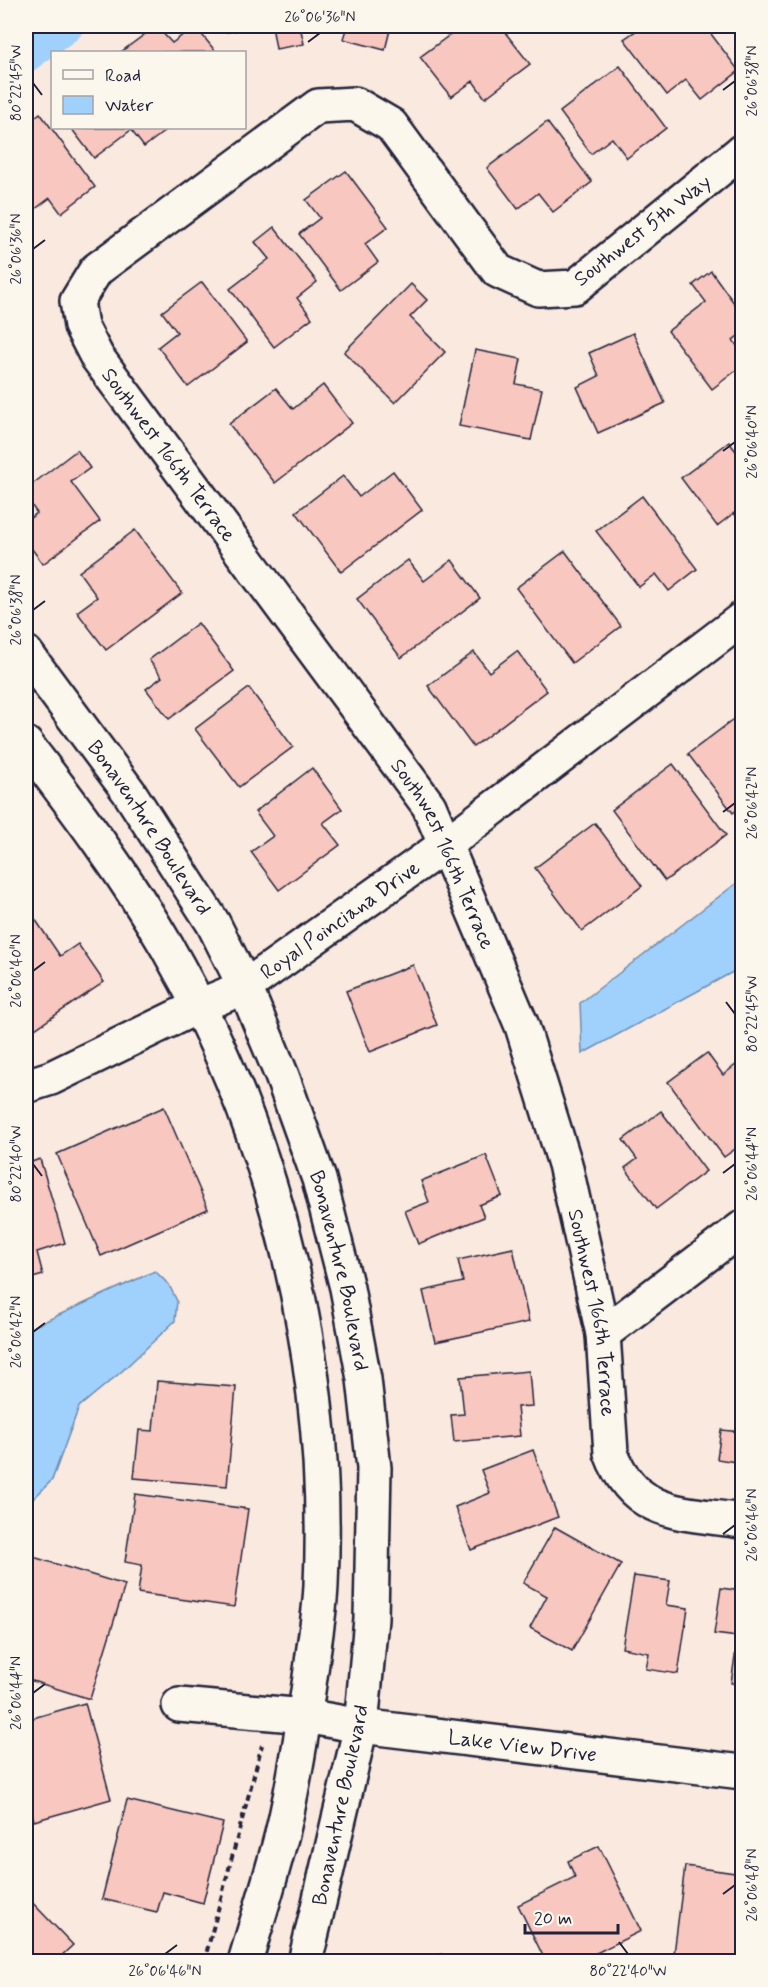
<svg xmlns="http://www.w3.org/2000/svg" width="768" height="1987" font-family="Mynerve,sans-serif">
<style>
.water{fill:#9fd1fc;stroke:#6d8baf;stroke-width:1.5}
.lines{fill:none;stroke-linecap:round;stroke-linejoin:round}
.canal{stroke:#9fd1fc;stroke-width:33}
.building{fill:#f7c7c0;stroke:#22223b;stroke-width:1.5}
.minor-casing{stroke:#22223b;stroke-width:38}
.major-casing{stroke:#22223b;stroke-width:38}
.path{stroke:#22223b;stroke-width:4;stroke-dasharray:6 4.5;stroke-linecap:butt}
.minor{stroke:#fbf7ec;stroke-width:33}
.major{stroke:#fbf7ec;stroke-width:33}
.ticks{fill:none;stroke:#22223b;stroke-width:2}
.labels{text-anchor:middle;stroke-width:6;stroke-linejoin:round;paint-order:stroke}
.street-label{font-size:21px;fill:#22223b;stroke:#fbf7ec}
.neatline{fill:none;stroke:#22223b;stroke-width:2}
.ticks-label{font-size:15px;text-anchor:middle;fill:#22223b}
</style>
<rect width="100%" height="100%" fill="#fae9df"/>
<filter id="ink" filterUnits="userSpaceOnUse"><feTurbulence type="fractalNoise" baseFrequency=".0167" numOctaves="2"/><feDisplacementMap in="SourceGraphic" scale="12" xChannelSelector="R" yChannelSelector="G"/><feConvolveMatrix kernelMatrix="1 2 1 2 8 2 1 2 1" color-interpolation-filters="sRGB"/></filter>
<g filter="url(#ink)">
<g class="water">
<path d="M 742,879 L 742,967 L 582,1054 L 580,1003 Z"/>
<path d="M 155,1271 L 169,1285 L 177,1301 L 175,1321 L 120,1373 L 79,1407 L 52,1480 L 26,1506 L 26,1330 Z"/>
</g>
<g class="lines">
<path class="canal" d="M 26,56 L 67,26"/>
</g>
<g class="building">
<path d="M 156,26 L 172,43 L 195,26 L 216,52 L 121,52 Z"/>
<path d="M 226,26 L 263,26 L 227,32 Z"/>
<path d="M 272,26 L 300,26 L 304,44 L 276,49 Z"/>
<path d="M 347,26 L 391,26 L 385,50 L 343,39 Z"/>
<path d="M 462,26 L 500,26 L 530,64 L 485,98 L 473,81 L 451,97 L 420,57 Z"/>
<path d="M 643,26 L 674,26 L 678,31 L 685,26 L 705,26 L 739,71 L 702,100 L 686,80 L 667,95 L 624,39 Z"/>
<path d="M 620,66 L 666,128 L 627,158 L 612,138 L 591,154 L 560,112 Z"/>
<path d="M 40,113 L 95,187 L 61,213 L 50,198 L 26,216 L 26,124 Z"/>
<path d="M 547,122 L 592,182 L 553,212 L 538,193 L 518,209 L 487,168 Z"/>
<path d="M 71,128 L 162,128 L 165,131 L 144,147 L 131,130 L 94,158 Z"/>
<path d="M 346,171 L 388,227 L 365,244 L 378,262 L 341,290 L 299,234 L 320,218 L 306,200 Z"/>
<path d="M 274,227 L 317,282 L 297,298 L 312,318 L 274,347 L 230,289 L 269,259 L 255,242 Z"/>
<path d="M 711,271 L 742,314 L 742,333 L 733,340 L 742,353 L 742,366 L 712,389 L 668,331 L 706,302 L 693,285 Z"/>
<path d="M 202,282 L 247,342 L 188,387 L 158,347 L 177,332 L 162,312 Z"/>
<path d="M 411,284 L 427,300 L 410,317 L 445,352 L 395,403 L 344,352 Z"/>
<path d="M 633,333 L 665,403 L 598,433 L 577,387 L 599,376 L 589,353 Z"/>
<path d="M 475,350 L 521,359 L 516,384 L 542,389 L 531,440 L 459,426 Z"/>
<path d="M 323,385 L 352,423 L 275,483 L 229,424 L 276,388 L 293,409 Z"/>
<path d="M 729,442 L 742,459 L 742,524 L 734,513 L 717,526 L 681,478 Z"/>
<path d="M 77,450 L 90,468 L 71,482 L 100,521 L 43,564 L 26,541 L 26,521 L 37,513 L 26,498 L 26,489 Z"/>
<path d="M 393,471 L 422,510 L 341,572 L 296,512 L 343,476 L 359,497 Z"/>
<path d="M 642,496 L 697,569 L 669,591 L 656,574 L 639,587 L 596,531 Z"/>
<path d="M 135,530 L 182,593 L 106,650 L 77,612 L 97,597 L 79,572 Z"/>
<path d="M 565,551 L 621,626 L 572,663 L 516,588 Z"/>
<path d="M 408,560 L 424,581 L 452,560 L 480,598 L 401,658 L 357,599 Z"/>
<path d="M 198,623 L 234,671 L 169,719 L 146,689 L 162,677 L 149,660 Z"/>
<path d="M 517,651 L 547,691 L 473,747 L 428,686 L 474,652 L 489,672 Z"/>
<path d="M 249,688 L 293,747 L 239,787 L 195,729 Z"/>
<path d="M 741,714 L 742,806 L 733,813 L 688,754 Z"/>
<path d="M 673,764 L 726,835 L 665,881 L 612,810 Z"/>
<path d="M 312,768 L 342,809 L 323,823 L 340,845 L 279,890 L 251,852 L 273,836 L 255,812 Z"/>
<path d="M 595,823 L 642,886 L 582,931 L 535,868 Z"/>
<path d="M 26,873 L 32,882 L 26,887 Z"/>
<path d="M 31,913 L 60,956 L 78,944 L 104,982 L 26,1035 L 26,917 Z"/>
<path d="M 413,965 L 437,1025 L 370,1052 L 346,991 Z"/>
<path d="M 707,1053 L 723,1075 L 742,1060 L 742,1144 L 724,1157 L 668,1082 Z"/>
<path d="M 164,1107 L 208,1209 L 101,1256 L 57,1154 Z"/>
<path d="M 661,1111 L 706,1171 L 656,1209 L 625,1168 L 637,1159 L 623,1140 Z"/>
<path d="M 486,1155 L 502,1196 L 479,1205 L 484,1217 L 418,1244 L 405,1211 L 429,1202 L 421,1181 Z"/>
<path d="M 40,1159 L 65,1243 L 37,1252 L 43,1275 L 26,1280 L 26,1164 Z"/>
<path d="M 513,1248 L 529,1322 L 435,1342 L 423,1291 L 463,1282 L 458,1260 Z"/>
<path d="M 529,1371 L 532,1406 L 517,1407 L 520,1436 L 454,1442 L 451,1415 L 464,1414 L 460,1377 Z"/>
<path d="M 157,1381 L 236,1387 L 227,1486 L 134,1478 L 139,1430 L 153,1431 Z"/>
<path d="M 721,1430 L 742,1432 L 742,1463 L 717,1459 Z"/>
<path d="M 533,1450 L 558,1517 L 471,1550 L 455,1507 L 490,1493 L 481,1470 Z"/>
<path d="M 135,1494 L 248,1509 L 234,1607 L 138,1593 L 142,1565 L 125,1562 Z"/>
<path d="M 555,1527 L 621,1564 L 572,1651 L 530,1628 L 547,1596 L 523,1583 Z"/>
<path d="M 30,1556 L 125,1585 L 90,1699 L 26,1679 L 26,1572 Z"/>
<path d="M 634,1576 L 670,1581 L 666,1605 L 688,1608 L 678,1674 L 646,1669 L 649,1653 L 622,1648 Z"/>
<path d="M 721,1588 L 742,1591 L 742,1685 L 731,1683 L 738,1637 L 714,1634 Z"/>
<path d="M 85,1703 L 111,1799 L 34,1821 L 26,1789 L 26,1720 Z"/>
<path d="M 127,1800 L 223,1823 L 203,1903 L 163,1892 L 157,1912 L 102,1899 Z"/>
<path d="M 599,1846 L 641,1931 L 578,1962 L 546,1962 L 518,1905 L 575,1877 L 568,1861 Z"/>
<path d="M 685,1866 L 742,1874 L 742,1962 L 673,1962 Z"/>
<path d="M 26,1896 L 73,1945 L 58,1959 L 61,1962 L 26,1962 Z"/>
<path d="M 441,1954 L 455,1962 L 437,1962 Z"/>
</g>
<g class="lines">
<g class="minor-casing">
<g id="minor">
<path id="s1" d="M 742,151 L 575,287 L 538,289 L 498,271 L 391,125 L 355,104 L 318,106 L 96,270 L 77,301 L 81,326 L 97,357 L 429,806 L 522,1026 L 565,1164 L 603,1334 L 611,1453 C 635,1518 684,1512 742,1521"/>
<path id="s2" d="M 26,1086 L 51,1078 L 199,1006 L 245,987 L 445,845 L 742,619"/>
<path d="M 603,1334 L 742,1228"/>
<path id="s3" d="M 179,1705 L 305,1716 L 361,1726 L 742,1772"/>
</g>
</g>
<g class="major-casing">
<g id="major">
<path id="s4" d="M 26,653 L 129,792 L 213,923 L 245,987 L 282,1076 L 319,1179 L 347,1288 L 364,1379 L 374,1468 L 371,1619 L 361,1726 L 305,1962"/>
<path d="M 26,744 C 76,809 126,876 167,947 C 277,1139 331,1365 321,1585 C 320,1611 315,1637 312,1663 C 305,1714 297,1766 286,1817 C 275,1866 259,1914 245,1962"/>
</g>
</g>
<path class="path" d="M 204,1962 L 262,1745"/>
<use href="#minor" class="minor"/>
<use href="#major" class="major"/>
</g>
</g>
<path class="ticks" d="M 308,42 L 320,33M 33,83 L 42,95M 723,90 L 735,81M 33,249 L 45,240M 723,451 L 735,442M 33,610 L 45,601M 723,812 L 735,803M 33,971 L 45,962M 726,1002 L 735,1014M 33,1164 L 42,1176M 723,1173 L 735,1164M 33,1332 L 45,1323M 723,1534 L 735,1525M 33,1693 L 45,1684M 723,1894 L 735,1885M 619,1942 L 628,1954M 165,1954 L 177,1945"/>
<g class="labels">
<g class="street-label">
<text transform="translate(642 230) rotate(-38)" y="7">Southwest 5th Way</text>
<text dy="7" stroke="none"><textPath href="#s1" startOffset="1050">Southwest 166th Terrace</textPath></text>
<text dy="7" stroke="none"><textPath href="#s4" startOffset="214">Bonaventure Boulevard</textPath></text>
<text dy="7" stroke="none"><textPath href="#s1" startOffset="1536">Southwest 166th Terrace</textPath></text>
<text dy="7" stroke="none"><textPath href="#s2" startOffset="357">Royal Poinciana Drive</textPath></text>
<text dy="7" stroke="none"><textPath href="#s4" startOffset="700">Bonaventure Boulevard</textPath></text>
<text dy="7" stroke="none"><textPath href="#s1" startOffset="2022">Southwest 166th Terrace</textPath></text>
<text dy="7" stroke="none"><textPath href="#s3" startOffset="346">Lake View Drive</textPath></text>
<text transform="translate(340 1805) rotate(-78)" y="7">Bonaventure Boulevard</text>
</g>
</g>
<rect width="768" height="1987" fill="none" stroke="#fbf7ec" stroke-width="66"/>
<rect x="51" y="51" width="195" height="78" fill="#fbf7ec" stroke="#a4a2a5" stroke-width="1.5"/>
<rect x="63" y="70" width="30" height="9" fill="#fbf7ec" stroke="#a4a2a5" stroke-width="1.5"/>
<text x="105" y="81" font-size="18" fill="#22223b">Road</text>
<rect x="63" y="96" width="30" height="18" fill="#9fd1fc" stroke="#a4a2a5" stroke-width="1.5"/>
<text x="105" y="111" font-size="18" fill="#22223b">Water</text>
<path d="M525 1924v9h93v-9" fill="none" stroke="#22223b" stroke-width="3"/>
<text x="534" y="1924" font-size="18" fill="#22223b" stroke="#fbf7ec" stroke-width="4.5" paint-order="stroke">20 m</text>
<rect x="33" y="33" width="702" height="1921" class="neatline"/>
<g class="ticks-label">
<text x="320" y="22">26°06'36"N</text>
<text transform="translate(752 81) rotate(-90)" y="5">26°06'38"N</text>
<text transform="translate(16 83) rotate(-90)" y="5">80°22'45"W</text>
<text transform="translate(16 249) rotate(-90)" y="5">26°06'36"N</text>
<text transform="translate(752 442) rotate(-90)" y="5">26°06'40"N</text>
<text transform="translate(16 610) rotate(-90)" y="5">26°06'38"N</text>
<text transform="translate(752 803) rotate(-90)" y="5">26°06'42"N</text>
<text transform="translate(16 971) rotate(-90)" y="5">26°06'40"N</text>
<text transform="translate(752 1014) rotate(-90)" y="5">80°22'45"W</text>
<text transform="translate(752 1164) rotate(-90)" y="5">26°06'44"N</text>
<text transform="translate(16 1164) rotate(-90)" y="5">80°22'40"W</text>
<text transform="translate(16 1332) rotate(-90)" y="5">26°06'42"N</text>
<text transform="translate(752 1525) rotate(-90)" y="5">26°06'46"N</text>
<text transform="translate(16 1693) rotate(-90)" y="5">26°06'44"N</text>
<text transform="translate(752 1885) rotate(-90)" y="5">26°06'48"N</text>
<text x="165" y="1976">26°06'46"N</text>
<text x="628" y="1976">80°22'40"W</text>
</g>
</svg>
